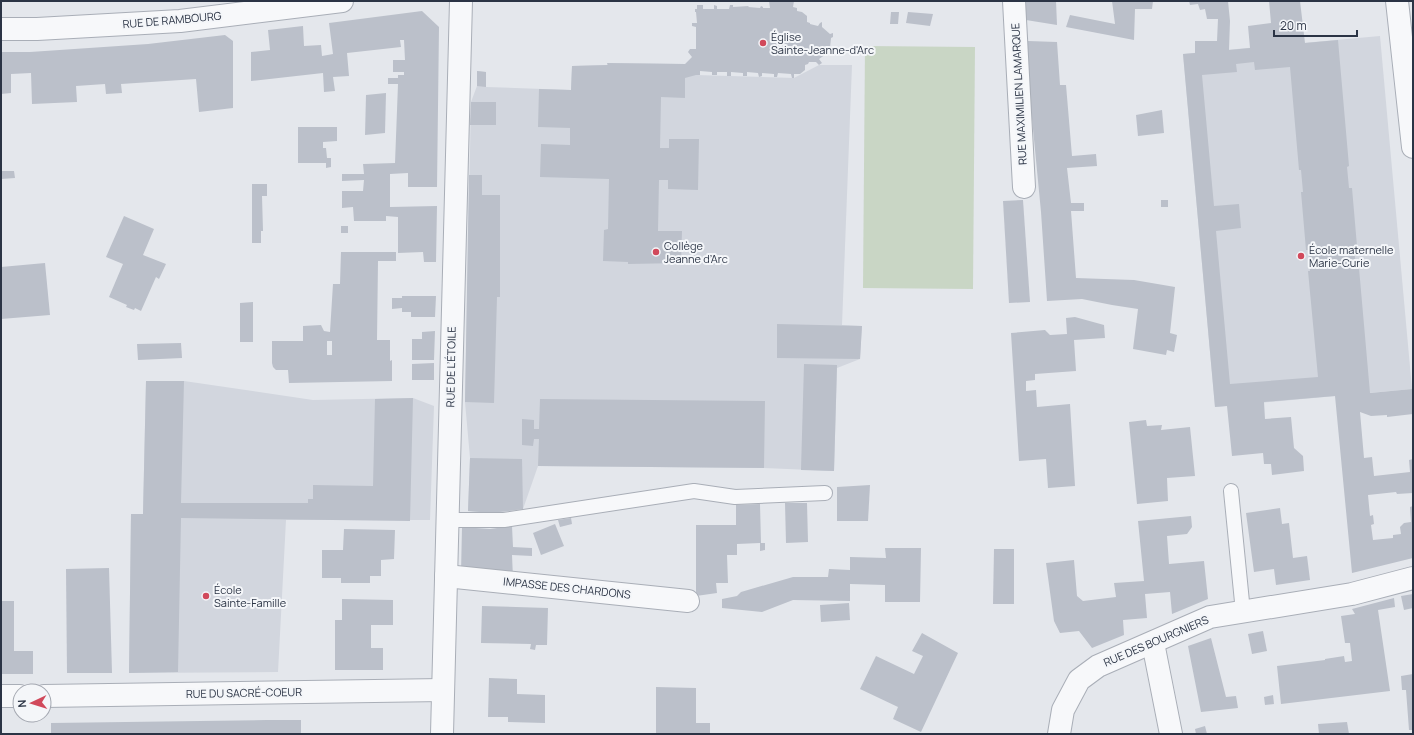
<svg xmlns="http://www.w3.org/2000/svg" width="1414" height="735" font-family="Manrope,sans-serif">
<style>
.built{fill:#d2d6de}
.green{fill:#c9d6c5}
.building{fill:#bbc0ca;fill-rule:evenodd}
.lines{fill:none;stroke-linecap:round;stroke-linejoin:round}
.lane-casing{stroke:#a9aeb7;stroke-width:16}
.street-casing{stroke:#a9aeb7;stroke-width:24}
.lane{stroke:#f7f8fa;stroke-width:14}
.street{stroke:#f7f8fa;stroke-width:22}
.poi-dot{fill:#d1495b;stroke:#f4f6f9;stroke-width:1.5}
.labels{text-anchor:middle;stroke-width:4;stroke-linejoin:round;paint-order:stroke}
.street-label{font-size:11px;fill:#2b3445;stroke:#f4f6f9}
.poi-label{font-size:11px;fill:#2b3445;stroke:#f4f6f9;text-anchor:start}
</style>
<rect width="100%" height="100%" fill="#e4e7ec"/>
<g class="built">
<path d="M 1380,36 L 1412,389 L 1215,407 L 1183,54 Z"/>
<path d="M 607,63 L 685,64 L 696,75 L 794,78 L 819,65 L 852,65 L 842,325 L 862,326 L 860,359 L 837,368 L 834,471 L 764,468 L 538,466 L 523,509 L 491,513 L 468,511 L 470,458 L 465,402 L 471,102 L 477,86 L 477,71 L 486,72 L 486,87 L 571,90 L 572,66 L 607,65 Z"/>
<path d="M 146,381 L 184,381 L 313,400 L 413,398 L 434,406 L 430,520 L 286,520 L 278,672 L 129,673 L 131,514 L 143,514 Z"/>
</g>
<path class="green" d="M 865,46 L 975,47 L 973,289 L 863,288 Z"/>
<g class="building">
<path d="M 769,1 L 794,1 L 793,7 L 797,8 L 797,11 L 802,12 L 807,16 L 807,22 L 810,23 L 810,24 L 818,26 L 820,23 L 822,22 L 822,27 L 830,34 L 833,33 L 833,37 L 831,38 L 830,48 L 833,50 L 833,52 L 829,52 L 819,59 L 822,63 L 819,65 L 816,62 L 809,62 L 808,64 L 805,65 L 805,70 L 800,74 L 794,74 L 794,78 L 792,78 L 791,74 L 778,73 L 777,77 L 774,77 L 774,74 L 762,73 L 762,76 L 759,77 L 758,73 L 747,72 L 747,76 L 743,76 L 743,73 L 731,72 L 731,76 L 727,76 L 727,72 L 717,72 L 717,75 L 712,75 L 712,72 L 700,71 L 700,75 L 696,75 L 685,78 L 685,98 L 661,97 L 660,148 L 669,148 L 669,139 L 699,139 L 698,190 L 668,189 L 668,180 L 659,180 L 658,231 L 682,231 L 681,263 L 628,264 L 628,262 L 603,261 L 604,230 L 608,229 L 609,179 L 540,177 L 541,144 L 570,145 L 570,128 L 538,127 L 539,89 L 571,90 L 572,66 L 608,65 L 607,63 L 685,64 L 692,57 L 688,52 L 690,49 L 696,49 L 696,27 L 692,26 L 692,23 L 697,23 L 696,12 L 695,12 L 695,9 L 697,9 L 697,5 L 703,5 L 703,9 L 714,9 L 714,5 L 717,6 L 717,9 L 729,9 L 730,5 L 733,5 L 733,7 L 749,6 L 748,7 L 760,8 L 761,6 L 763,7 L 763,8 L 770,8 Z"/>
<path d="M 1025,1 L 1056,1 L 1057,25 L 1026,20 Z"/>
<path d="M 1112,1 L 1153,1 L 1152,9 L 1135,9 L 1134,40 L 1066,27 L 1070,15 L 1115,24 Z"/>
<path d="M 1189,1 L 1228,1 L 1230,21 L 1229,50 L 1250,48 L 1248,26 L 1271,23 L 1269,1 L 1300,1 L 1305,43 L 1338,40 L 1349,166 L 1347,167 L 1349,188 L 1352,188 L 1357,246 L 1354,246 L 1356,268 L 1359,268 L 1370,393 L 1412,389 L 1413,393 L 1413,414 L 1387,417 L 1387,415 L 1371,416 L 1360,412 L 1364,458 L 1372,457 L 1374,476 L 1410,472 L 1409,460 L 1413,459 L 1413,493 L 1397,494 L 1396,492 L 1368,495 L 1370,516 L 1373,515 L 1374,524 L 1371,525 L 1373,540 L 1393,538 L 1393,535 L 1401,534 L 1400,527 L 1404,523 L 1411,522 L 1410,507 L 1413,506 L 1413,558 L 1352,573 L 1335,396 L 1264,402 L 1265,419 L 1291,417 L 1294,448 L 1303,456 L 1304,471 L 1272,475 L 1271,464 L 1264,464 L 1263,453 L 1232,456 L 1227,406 L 1215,407 L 1183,54 L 1195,53 L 1195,41 L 1217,41 L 1218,19 L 1207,19 L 1205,9 L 1200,10 L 1198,4 L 1190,5 ZM 1254,62 L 1255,70 L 1290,67 L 1299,170 L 1301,170 L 1303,192 L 1301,192 L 1306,250 L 1309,250 L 1310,271 L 1308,271 L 1318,377 L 1230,384 L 1216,231 L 1241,228 L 1239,204 L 1214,206 L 1202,75 L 1237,72 L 1236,64 Z"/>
<path d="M 422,11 L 439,27 L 437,187 L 408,187 L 408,173 L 390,174 L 390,207 L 437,206 L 436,262 L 424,262 L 423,252 L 398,253 L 398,217 L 386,216 L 386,221 L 354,221 L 353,207 L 342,208 L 342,191 L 363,191 L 364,180 L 342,181 L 342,174 L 364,174 L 363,164 L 395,163 L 398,84 L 388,84 L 388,78 L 398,78 L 398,75 L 404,75 L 404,72 L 393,72 L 393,60 L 405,60 L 404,40 L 400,40 L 401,47 L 347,53 L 349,76 L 333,77 L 335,91 L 324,92 L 323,73 L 251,81 L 251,52 L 270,50 L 268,30 L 303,26 L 304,46 L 321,45 L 322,56 L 333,54 L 329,23 Z"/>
<path d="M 891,12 L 899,12 L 898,24 L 890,24 Z"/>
<path d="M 908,12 L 933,14 L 930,26 L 906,23 Z"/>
<path d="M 225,35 L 233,41 L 233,108 L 199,112 L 196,79 L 121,84 L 122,93 L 106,94 L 105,84 L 76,86 L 77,102 L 32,104 L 31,73 L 11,74 L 11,93 L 1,94 L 1,52 L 30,52 L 148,44 Z"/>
<path d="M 1028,41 L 1057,42 L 1060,85 L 1066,85 L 1072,156 L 1096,154 L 1097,166 L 1067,168 L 1071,203 L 1084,203 L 1084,211 L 1071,211 L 1076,278 L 1134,280 L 1175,287 L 1170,333 L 1177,335 L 1174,352 L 1167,350 L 1166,355 L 1133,349 L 1138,309 L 1112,305 L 1082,299 L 1047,301 L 1041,212 L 1026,56 L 1026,42 Z"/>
<path d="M 477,71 L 486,72 L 486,87 L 477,86 Z"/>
<path d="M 386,93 L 385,133 L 365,135 L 366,95 Z"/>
<path d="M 471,102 L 496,102 L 496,125 L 470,125 Z"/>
<path d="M 1162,110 L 1164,133 L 1138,136 L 1136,115 Z"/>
<path d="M 298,127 L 337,127 L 337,141 L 323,142 L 323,148 L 326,148 L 327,158 L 331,158 L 331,167 L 326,168 L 326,163 L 298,163 Z"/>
<path d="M 1,171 L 14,171 L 15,178 L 1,179 Z"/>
<path d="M 469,175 L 482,175 L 482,195 L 500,195 L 500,297 L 497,297 L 494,403 L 465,402 Z"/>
<path d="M 252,184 L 267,184 L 267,196 L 262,196 L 263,231 L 261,231 L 261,243 L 252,243 Z"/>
<path d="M 1023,200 L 1030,302 L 1009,303 L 1003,201 Z"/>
<rect x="1161" y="200" width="7" height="7"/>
<path d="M 124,216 L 154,229 L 143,255 L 166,264 L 159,279 L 156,277 L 141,311 L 135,308 L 134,310 L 126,307 L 127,305 L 109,297 L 123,264 L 106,257 Z"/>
<rect x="341" y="226" width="7" height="7"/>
<path d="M 341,252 L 396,252 L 396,261 L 378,261 L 377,340 L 390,340 L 390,361 L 392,360 L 392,381 L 289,383 L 288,370 L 276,370 L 273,367 L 272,363 L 272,341 L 303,341 L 303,326 L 321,325 L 324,331 L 330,332 L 333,284 L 340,284 ZM 327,341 L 332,341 L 332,355 L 327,355 Z"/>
<path d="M 45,263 L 50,315 L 1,319 L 1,267 Z"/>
<path d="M 402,296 L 436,296 L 435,317 L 411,317 L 411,312 L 402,312 L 402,308 L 392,309 L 392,298 L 402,298 Z"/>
<path d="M 253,302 L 253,342 L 240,342 L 240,303 Z"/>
<path d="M 1075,317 L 1104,325 L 1105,338 L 1074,340 L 1076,371 L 1035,374 L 1035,380 L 1026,381 L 1026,391 L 1036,390 L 1037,407 L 1070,404 L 1075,486 L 1048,488 L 1046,459 L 1019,461 L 1011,333 L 1045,330 L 1050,335 L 1067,334 L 1066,318 Z"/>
<path d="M 777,324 L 862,326 L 860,359 L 777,358 Z"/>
<path d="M 435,331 L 434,360 L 412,360 L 412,339 L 422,339 L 422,332 Z"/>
<path d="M 181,343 L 182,358 L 138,360 L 137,344 Z"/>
<path d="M 434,363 L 434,380 L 412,380 L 412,364 Z"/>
<path d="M 804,364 L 837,365 L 834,471 L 801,470 Z"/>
<path d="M 146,381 L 184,381 L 181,503 L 308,503 L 308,499 L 313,499 L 313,485 L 373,486 L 375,399 L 413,398 L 410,521 L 181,518 L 178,672 L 129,673 L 131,514 L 143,514 Z"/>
<path d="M 540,399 L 765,401 L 764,468 L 538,466 L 539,439 L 534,439 L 533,446 L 522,445 L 522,419 L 534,420 L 534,429 L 539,429 Z"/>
<path d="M 1146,420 L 1147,426 L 1162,425 L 1161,430 L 1190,427 L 1195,476 L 1167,478 L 1168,501 L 1137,504 L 1129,422 Z"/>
<path d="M 470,458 L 522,459 L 523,509 L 491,513 L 468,511 Z"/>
<path d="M 870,485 L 868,521 L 837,521 L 837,487 Z"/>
<path d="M 785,503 L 807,503 L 808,542 L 786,543 Z"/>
<path d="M 760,504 L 761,543 L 765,543 L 765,550 L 760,551 L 760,543 L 737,544 L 737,555 L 727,555 L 728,583 L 716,583 L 717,593 L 696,596 L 696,525 L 736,525 L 736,505 Z"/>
<path d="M 1280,508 L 1282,524 L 1289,523 L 1293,558 L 1307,556 L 1310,580 L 1276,585 L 1274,569 L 1254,572 L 1246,513 Z"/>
<path d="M 1191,516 L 1192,527 L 1187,534 L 1167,536 L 1169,564 L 1204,561 L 1208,599 L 1172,614 L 1170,592 L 1145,594 L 1147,618 L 1123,620 L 1124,635 L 1092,648 L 1079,631 L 1060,633 L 1054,621 L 1046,563 L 1074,560 L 1077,596 L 1083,601 L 1116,597 L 1114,583 L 1144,581 L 1138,521 Z"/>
<path d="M 571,518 L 572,524 L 560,527 L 558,520 Z"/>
<path d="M 555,524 L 564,546 L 541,555 L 533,533 Z"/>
<path d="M 512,526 L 513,547 L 532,548 L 532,556 L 512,555 L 513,578 L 461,573 L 462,527 L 490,529 Z"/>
<path d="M 344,529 L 395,530 L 394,559 L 381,560 L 381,576 L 370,576 L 370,583 L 341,583 L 341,578 L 322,578 L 322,550 L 343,550 Z"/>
<path d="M 885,548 L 921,548 L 920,602 L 885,602 L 885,585 L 850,584 L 850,601 L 793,600 L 762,612 L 722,608 L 722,599 L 737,596 L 741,592 L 793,577 L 828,577 L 829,569 L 850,570 L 850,557 L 886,558 Z"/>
<path d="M 994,549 L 1014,549 L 1014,604 L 993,604 Z"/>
<path d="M 109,568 L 112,673 L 67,673 L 66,569 Z"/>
<path d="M 1413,594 L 1413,608 L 1404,610 L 1401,596 Z"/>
<path d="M 1394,598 L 1395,607 L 1378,610 L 1390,691 L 1281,704 L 1277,666 L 1325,660 L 1325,659 L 1344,656 L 1345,662 L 1352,661 L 1350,643 L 1345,643 L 1341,616 L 1355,614 L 1352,609 Z"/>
<path d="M 342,599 L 393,600 L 393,625 L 371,625 L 371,648 L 383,648 L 383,670 L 335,670 L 335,620 L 342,620 Z"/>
<path d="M 1,601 L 14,601 L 14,651 L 33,651 L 33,674 L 1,674 Z"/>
<path d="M 849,603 L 850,620 L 821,622 L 820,605 Z"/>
<path d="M 482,606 L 548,608 L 547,645 L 536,645 L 535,650 L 530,649 L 531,644 L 481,643 Z"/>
<path d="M 1263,631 L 1267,651 L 1252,654 L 1248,634 Z"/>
<path d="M 922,633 L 958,653 L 921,732 L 893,719 L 898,707 L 860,689 L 876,656 L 914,674 L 923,656 L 912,651 Z"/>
<path d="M 1211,638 L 1226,697 L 1236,696 L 1238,708 L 1201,712 L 1188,646 Z"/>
<path d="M 1413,674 L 1413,730 L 1409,730 L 1406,690 L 1402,690 L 1401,676 Z"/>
<path d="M 489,678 L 517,679 L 517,694 L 545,695 L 545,723 L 508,722 L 508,717 L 488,717 Z"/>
<path d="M 656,687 L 696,688 L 696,723 L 710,723 L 710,734 L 656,734 Z"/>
<path d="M 1273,695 L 1274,704 L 1265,705 L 1264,697 Z"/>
<path d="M 266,720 L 301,720 L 301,734 L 51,734 L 51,723 Z"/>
<path d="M 1347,722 L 1349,734 L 1319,734 L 1318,724 Z"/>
<path d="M 1205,726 L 1207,734 L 1196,734 L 1195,729 Z"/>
</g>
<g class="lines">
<g class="lane-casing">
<g id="lane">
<path d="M 1231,491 L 1243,612"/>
<path d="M 448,520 L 504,520 L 694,491 L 735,497 L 825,493"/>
</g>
</g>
<g class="street-casing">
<g id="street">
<path d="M 1014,1 L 1024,187"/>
<path d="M 1397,1 L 1413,147"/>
<path d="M 1,29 L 37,29 L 180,21 L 342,1"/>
<path d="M 446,576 L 688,601"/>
<path d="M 1153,643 L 1171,734"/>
<path d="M 1,696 L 20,696"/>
<path d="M 44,696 L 443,690"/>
<path d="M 442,734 L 461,1"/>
<path d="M 1059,734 L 1063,710 L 1079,680 L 1098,666 L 1210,617 L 1352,594 L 1413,578"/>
</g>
</g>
<use href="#lane" class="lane"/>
<use href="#street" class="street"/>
</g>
<g class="poi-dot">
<circle cx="763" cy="43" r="4"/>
<circle cx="656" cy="252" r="4"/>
<circle cx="1301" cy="256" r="4"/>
<circle cx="206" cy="596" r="4"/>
</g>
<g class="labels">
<g class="street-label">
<text transform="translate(172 20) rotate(-5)" y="4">RUE DE RAMBOURG</text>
<text transform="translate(1019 94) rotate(-93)" y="4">RUE MAXIMILIEN LAMARQUE</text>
<text transform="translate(451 367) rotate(-89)" y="4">RUE DE L’ÉTOILE</text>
<text transform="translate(567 588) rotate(6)" y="4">IMPASSE DES CHARDONS</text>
<text transform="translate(1156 641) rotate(-23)" y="4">RUE DES BOURGNIERS</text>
<text transform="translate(244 693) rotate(-1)" y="4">RUE DU SACRÉ-COEUR</text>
</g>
<g class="poi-label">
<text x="771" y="41">Église<tspan x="771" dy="13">Sainte-Jeanne-d'Arc</tspan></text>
<text x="664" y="250">Collège<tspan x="664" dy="13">Jeanne d’Arc</tspan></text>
<text x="1309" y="254">École maternelle<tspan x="1309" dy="13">Marie-Curie</tspan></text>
<text x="214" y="594">École<tspan x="214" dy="13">Sainte-Famille</tspan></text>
</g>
</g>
<rect width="1414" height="735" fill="none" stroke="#2b3445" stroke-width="4"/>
<g transform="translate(32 703) rotate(266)"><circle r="19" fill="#f4f6f9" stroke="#a4a8b1"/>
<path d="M0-3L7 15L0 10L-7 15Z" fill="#d1495b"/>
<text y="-6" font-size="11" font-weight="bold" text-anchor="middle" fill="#2b3445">N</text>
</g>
<path d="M1274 30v6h83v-6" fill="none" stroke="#2b3445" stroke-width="2"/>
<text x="1280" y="30" font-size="12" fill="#2b3445" stroke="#f4f6f9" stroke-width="3" paint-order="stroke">20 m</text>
</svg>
